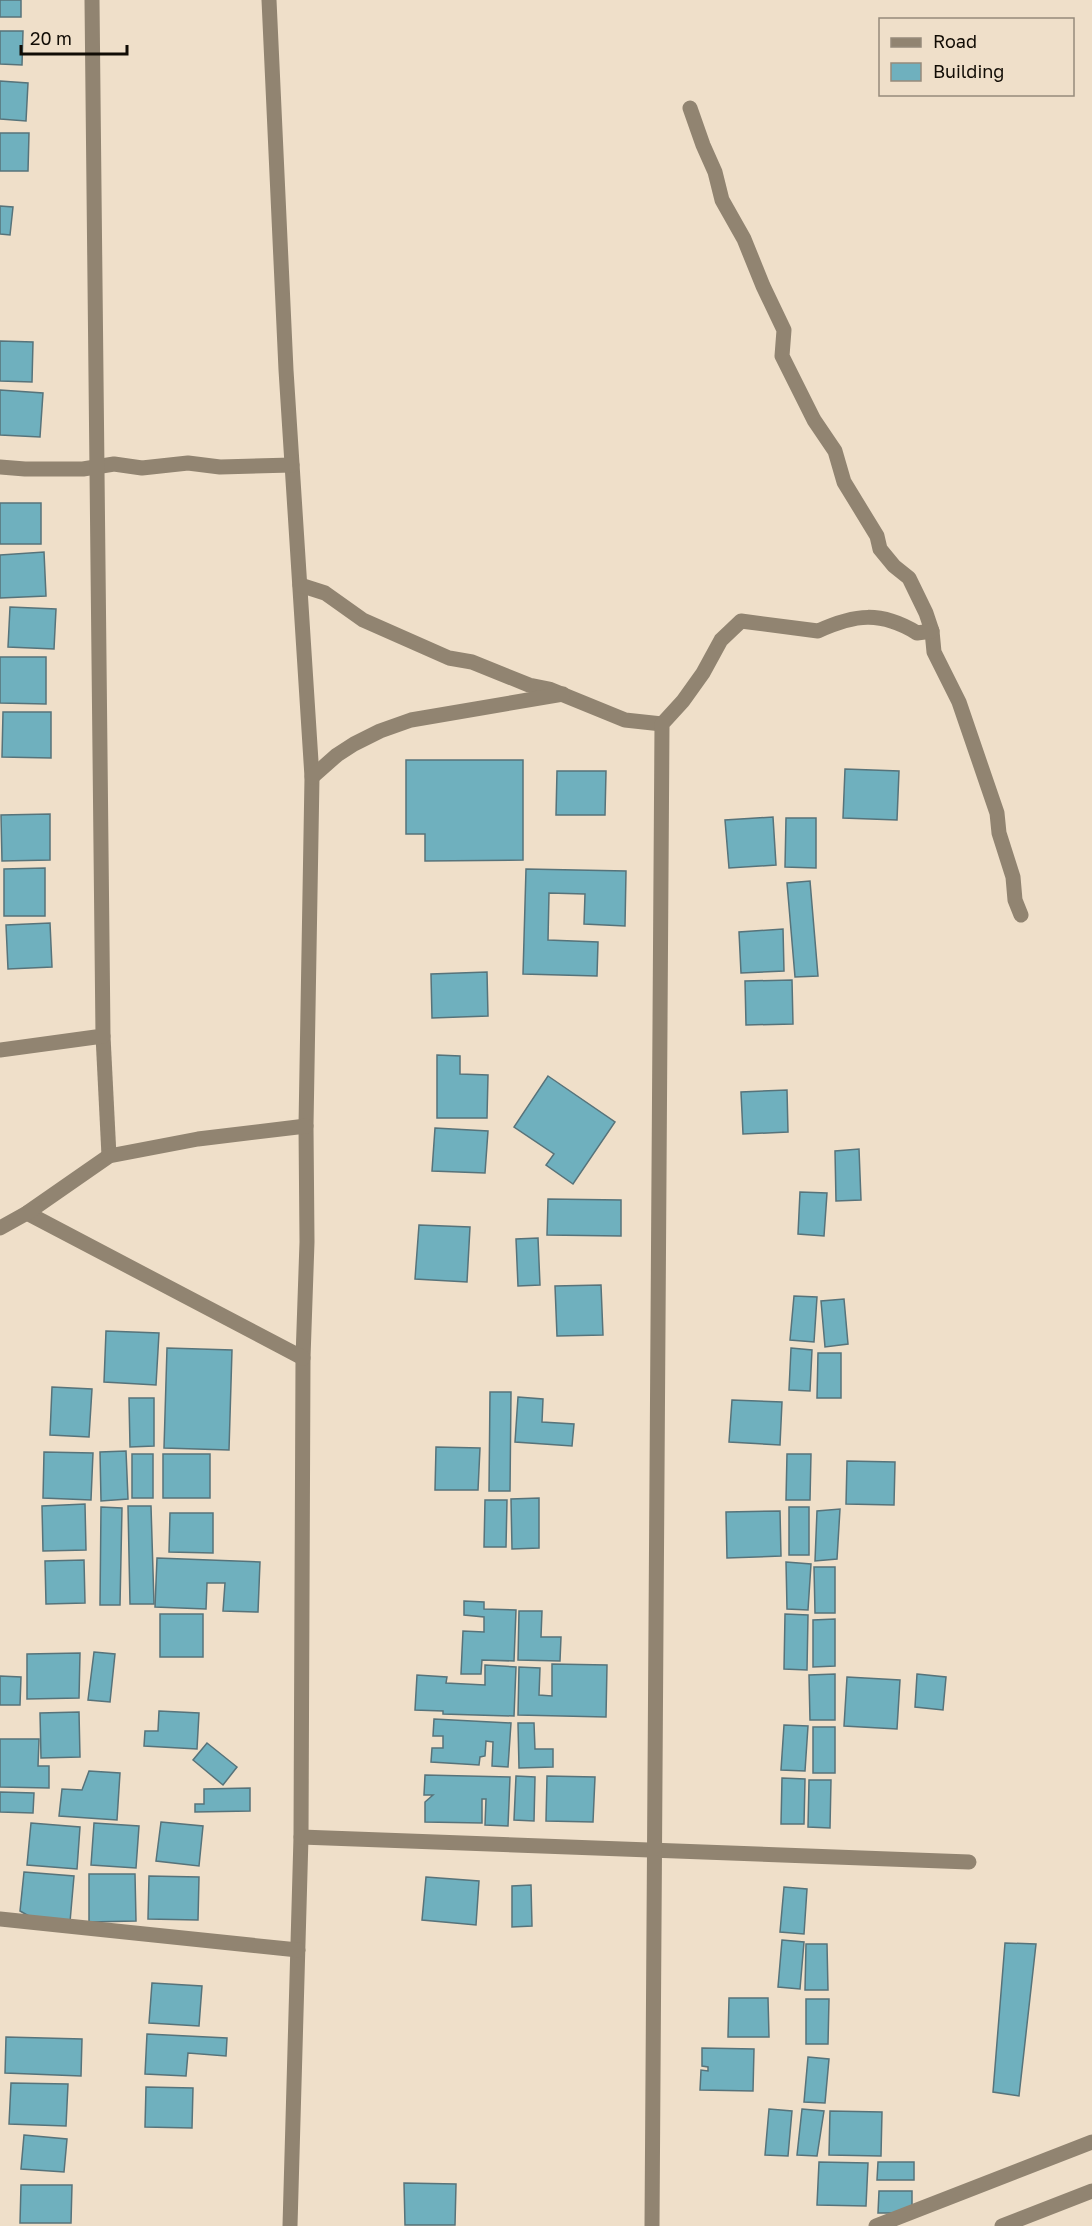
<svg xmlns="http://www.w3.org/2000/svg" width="1092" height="2226" font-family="'Golos Text',sans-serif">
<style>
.building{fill:#6fb0be;stroke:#57737a;stroke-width:1.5}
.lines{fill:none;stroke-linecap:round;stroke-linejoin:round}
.minor{stroke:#918471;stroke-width:15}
</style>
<rect width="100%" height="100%" fill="#efdfc9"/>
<g class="building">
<rect x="0" y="0" width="21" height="17"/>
<path d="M 0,31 L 23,31 L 22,65 L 0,64 Z"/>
<path d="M 0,81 L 28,83 L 26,121 L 0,119 Z"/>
<path d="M 0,133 L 29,133 L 28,171 L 0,171 Z"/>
<path d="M 0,206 L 13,207 L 10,235 L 0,234 Z"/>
<path d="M 0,341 L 33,342 L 32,382 L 0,381 Z"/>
<path d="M 0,390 L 43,393 L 40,437 L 0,435 Z"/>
<rect x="0" y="503" width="41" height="41"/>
<path d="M 44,552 L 46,596 L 0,598 L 0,555 Z"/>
<path d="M 10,607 L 56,609 L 54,649 L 8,647 Z"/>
<path d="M 0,657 L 46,657 L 46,704 L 0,703 Z"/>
<path d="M 3,712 L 51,712 L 51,758 L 2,757 Z"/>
<path d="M 406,760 L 523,760 L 523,860 L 425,861 L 425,834 L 406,834 Z"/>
<path d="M 845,769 L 899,771 L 897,820 L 843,818 Z"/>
<path d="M 557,771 L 606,771 L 605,815 L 556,815 Z"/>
<path d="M 50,814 L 50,860 L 2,861 L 1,815 Z"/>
<path d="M 773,817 L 776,865 L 729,868 L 725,820 Z"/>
<path d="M 786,818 L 816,818 L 816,868 L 785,867 Z"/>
<path d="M 45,868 L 45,916 L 4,916 L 4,869 Z"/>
<path d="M 526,869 L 626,871 L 625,926 L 584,924 L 585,894 L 549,893 L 548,940 L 598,942 L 597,976 L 523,974 Z"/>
<path d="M 810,881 L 818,976 L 795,977 L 787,883 Z"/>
<path d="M 50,923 L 52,967 L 8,969 L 6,925 Z"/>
<path d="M 783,929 L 784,971 L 741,973 L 739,932 Z"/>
<path d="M 487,972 L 488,1016 L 432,1018 L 431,974 Z"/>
<path d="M 792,980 L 793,1024 L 746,1025 L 745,981 Z"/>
<path d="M 437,1055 L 460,1056 L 460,1074 L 488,1075 L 487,1118 L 437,1118 Z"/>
<path d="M 548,1076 L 615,1122 L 573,1184 L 546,1165 L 554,1154 L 514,1127 Z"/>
<path d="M 787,1090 L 788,1132 L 743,1134 L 741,1092 Z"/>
<path d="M 435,1128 L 488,1131 L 485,1173 L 432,1171 Z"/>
<path d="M 859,1149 L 861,1200 L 836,1201 L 835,1151 Z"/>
<path d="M 800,1192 L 827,1193 L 824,1236 L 798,1234 Z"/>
<path d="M 548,1199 L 621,1200 L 621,1236 L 547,1235 Z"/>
<path d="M 419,1225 L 470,1227 L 467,1282 L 415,1279 Z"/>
<path d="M 538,1238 L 540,1285 L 518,1286 L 516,1239 Z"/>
<path d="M 601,1285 L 603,1335 L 557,1336 L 555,1286 Z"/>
<path d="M 794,1296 L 817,1297 L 814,1342 L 790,1340 Z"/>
<path d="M 844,1299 L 848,1344 L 825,1347 L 821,1301 Z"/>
<path d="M 106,1331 L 159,1333 L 156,1385 L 104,1382 Z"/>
<path d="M 167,1348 L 232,1350 L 229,1450 L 164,1448 Z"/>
<path d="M 791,1348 L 812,1350 L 810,1391 L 789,1390 Z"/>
<path d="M 818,1353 L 841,1353 L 841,1398 L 817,1398 Z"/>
<path d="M 52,1387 L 92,1389 L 89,1437 L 50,1435 Z"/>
<path d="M 490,1392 L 511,1392 L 510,1491 L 489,1491 Z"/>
<path d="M 518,1397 L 543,1399 L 542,1422 L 574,1424 L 572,1446 L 515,1442 Z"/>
<path d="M 129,1398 L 154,1398 L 154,1446 L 130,1447 Z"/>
<path d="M 732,1400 L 782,1402 L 780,1445 L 729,1442 Z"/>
<path d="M 436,1447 L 480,1448 L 478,1490 L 435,1490 Z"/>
<path d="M 126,1451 L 128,1499 L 101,1501 L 100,1452 Z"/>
<path d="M 44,1452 L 93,1453 L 91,1500 L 43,1498 Z"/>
<rect x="132" y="1454" width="21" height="44"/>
<rect x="163" y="1454" width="47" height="44"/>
<path d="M 787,1454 L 811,1454 L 810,1500 L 786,1500 Z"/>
<path d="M 847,1461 L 895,1462 L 894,1505 L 846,1504 Z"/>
<path d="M 539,1498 L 539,1548 L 512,1549 L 511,1499 Z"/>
<path d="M 485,1500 L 507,1500 L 506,1547 L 484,1547 Z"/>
<path d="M 85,1504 L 86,1550 L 43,1551 L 42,1506 Z"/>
<path d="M 128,1506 L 151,1506 L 154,1604 L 130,1604 Z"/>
<path d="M 101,1507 L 122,1508 L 120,1605 L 100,1605 Z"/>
<rect x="789" y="1507" width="20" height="48"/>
<path d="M 840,1509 L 837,1559 L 815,1561 L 817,1511 Z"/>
<path d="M 780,1511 L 781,1556 L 727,1558 L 726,1512 Z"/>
<path d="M 170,1513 L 213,1513 L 213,1553 L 169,1552 Z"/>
<path d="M 157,1558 L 260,1562 L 258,1612 L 223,1611 L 225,1583 L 207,1583 L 206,1609 L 155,1607 Z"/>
<path d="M 84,1560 L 85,1603 L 46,1604 L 45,1561 Z"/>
<path d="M 786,1562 L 811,1564 L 808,1610 L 787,1609 Z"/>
<path d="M 814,1567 L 835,1567 L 835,1613 L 815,1613 Z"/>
<path d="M 464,1601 L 484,1602 L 484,1609 L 516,1610 L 514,1661 L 482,1660 L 481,1674 L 461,1674 L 463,1631 L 484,1632 L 484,1617 L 464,1615 Z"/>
<path d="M 519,1611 L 542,1611 L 541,1637 L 561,1637 L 560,1661 L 518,1660 Z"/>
<rect x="160" y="1614" width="43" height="43"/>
<path d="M 785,1614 L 808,1615 L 807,1670 L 784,1669 Z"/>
<path d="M 835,1619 L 835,1666 L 813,1667 L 813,1620 Z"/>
<path d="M 94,1652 L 115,1654 L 110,1702 L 88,1700 Z"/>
<path d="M 80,1653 L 79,1698 L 27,1699 L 27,1654 Z"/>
<path d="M 552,1664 L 607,1665 L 606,1717 L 518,1715 L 519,1667 L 540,1668 L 539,1695 L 552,1696 Z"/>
<path d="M 485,1665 L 516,1667 L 514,1716 L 443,1714 L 443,1711 L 415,1710 L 417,1675 L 447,1677 L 446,1683 L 485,1685 Z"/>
<path d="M 835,1674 L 835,1720 L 810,1720 L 809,1675 Z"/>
<path d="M 917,1674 L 946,1677 L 943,1710 L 915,1707 Z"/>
<path d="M 0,1676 L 21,1677 L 20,1705 L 0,1705 Z"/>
<path d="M 847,1677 L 900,1680 L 897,1729 L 844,1726 Z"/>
<path d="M 159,1711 L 199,1713 L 197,1749 L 144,1746 L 145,1731 L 158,1731 Z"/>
<path d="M 79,1712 L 80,1757 L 41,1758 L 40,1713 Z"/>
<path d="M 434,1719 L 511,1723 L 508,1767 L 492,1766 L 493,1742 L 486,1741 L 485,1756 L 480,1757 L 479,1765 L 431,1762 L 432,1748 L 443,1748 L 443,1736 L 433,1736 Z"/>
<path d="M 518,1723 L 534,1723 L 535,1749 L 553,1749 L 553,1767 L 519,1768 Z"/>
<path d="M 784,1725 L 808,1726 L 805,1771 L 781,1770 Z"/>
<rect x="813" y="1727" width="22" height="46"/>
<path d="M 0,1739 L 39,1739 L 38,1766 L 49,1766 L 49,1788 L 0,1787 Z"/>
<path d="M 207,1743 L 237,1767 L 223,1785 L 193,1760 Z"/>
<path d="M 89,1771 L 120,1773 L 117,1820 L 59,1816 L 62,1789 L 82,1790 Z"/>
<path d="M 425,1775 L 510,1777 L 508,1826 L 485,1825 L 486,1799 L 482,1799 L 482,1823 L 425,1822 L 425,1802 L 433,1795 L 424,1795 Z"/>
<path d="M 516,1776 L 535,1777 L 534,1821 L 514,1820 Z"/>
<path d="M 547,1776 L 595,1777 L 593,1822 L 546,1821 Z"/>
<path d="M 782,1778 L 805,1779 L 804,1824 L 781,1824 Z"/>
<path d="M 809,1780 L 831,1780 L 830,1828 L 808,1827 Z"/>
<path d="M 250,1788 L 250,1811 L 195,1812 L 195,1804 L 204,1804 L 204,1789 Z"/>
<path d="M 0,1792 L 34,1793 L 33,1813 L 0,1812 Z"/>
<path d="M 161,1822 L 203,1826 L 199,1866 L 156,1861 Z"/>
<path d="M 31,1823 L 80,1827 L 77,1869 L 27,1865 Z"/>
<path d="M 94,1823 L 139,1826 L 136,1868 L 91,1865 Z"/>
<path d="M 24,1872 L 74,1876 L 70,1922 L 36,1920 L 20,1911 Z"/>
<path d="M 89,1874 L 135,1874 L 136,1921 L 89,1922 Z"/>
<path d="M 149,1876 L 199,1877 L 198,1920 L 148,1919 Z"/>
<path d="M 426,1877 L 479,1881 L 476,1925 L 422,1920 Z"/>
<path d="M 531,1885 L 532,1926 L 512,1927 L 512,1886 Z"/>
<path d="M 784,1887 L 807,1889 L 804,1934 L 780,1932 Z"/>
<path d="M 782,1940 L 804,1942 L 800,1989 L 778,1987 Z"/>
<path d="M 1005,1943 L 1036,1944 L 1019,2096 L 993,2092 Z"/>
<path d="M 806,1944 L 827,1944 L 828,1990 L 805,1990 Z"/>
<path d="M 152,1983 L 202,1986 L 199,2026 L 149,2023 Z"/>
<path d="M 729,1998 L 768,1998 L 769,2037 L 728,2037 Z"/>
<path d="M 806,1999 L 829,1999 L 828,2044 L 806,2044 Z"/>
<path d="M 147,2034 L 227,2038 L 226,2056 L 188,2053 L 186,2076 L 145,2074 Z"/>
<path d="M 6,2037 L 82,2039 L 81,2076 L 5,2073 Z"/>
<path d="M 702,2048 L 754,2049 L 753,2091 L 700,2090 L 701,2070 L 708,2071 L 708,2067 L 702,2066 Z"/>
<path d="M 808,2057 L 829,2059 L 825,2103 L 804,2102 Z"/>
<path d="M 11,2083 L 68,2084 L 66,2126 L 9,2124 Z"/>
<path d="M 146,2087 L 193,2088 L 192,2128 L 145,2127 Z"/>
<path d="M 769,2109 L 792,2111 L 788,2156 L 765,2155 Z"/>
<path d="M 802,2109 L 824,2111 L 817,2156 L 797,2155 Z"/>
<path d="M 830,2111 L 882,2112 L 881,2156 L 829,2155 Z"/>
<path d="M 24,2135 L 67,2139 L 64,2172 L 21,2169 Z"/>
<path d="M 819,2162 L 868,2163 L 866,2206 L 817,2205 Z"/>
<path d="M 878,2162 L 914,2162 L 914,2180 L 877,2180 Z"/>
<path d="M 404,2183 L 456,2184 L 455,2225 L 405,2225 Z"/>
<path d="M 21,2185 L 72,2185 L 71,2223 L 20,2223 Z"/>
<path d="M 879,2191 L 912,2191 L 912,2213 L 878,2213 Z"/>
</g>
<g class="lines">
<g class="minor">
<path d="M 269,0 L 286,370 L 312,777 L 306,1126 L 307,1242 L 303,1358 L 301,1837 L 290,2226"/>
<path d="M 690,108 L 703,145 L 715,172 L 722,200 L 744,239 L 763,286 L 784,330 L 782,356 L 814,420 L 835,451 L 844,482 L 877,536 L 880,549 L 894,566 L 909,578 L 926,613 L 932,631 L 934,652 L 959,702 L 997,813 L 999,833 L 1013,877 L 1015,900 L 1021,915"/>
<path d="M 0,467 L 25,469 L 83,469 L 114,464 L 142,468 L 188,463 L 220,467 L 292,465"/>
<path d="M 300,585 L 325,593 L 363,620 L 449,658 L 472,662 L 529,685 L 549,689 L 625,720 L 662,724"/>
<path d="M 312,777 L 337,755 L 354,744 L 380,731 L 411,720 L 563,694"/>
<path d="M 103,1036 L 109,1156"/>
<path d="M 0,1050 L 103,1036 L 92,0"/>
<path d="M 27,1213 L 303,1358"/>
<path d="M 0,1228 L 27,1213 L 109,1156 L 198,1139 L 306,1126"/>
<path d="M 301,1837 L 969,1862"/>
<path d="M 0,1919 L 298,1950"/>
<path d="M 652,2226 L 662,724 L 683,701 L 703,673 L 721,640 L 741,621 L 818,631 C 855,614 881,611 917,633 L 932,631"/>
<path d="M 876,2226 L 1092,2142"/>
<path d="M 1002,2226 L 1092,2191"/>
</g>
</g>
<rect x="879" y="18" width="195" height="78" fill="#efdfc9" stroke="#968b7b" stroke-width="1.5"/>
<rect x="891" y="38" width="30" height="9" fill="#918471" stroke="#968b7b" stroke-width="1.5"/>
<text x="933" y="48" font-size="18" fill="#110c05">Road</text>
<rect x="891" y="63" width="30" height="18" fill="#6fb0be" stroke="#968b7b" stroke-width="1.5"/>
<text x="933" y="78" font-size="18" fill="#110c05">Building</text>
<path d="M21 45v9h106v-9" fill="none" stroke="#110c05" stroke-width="3"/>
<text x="30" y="45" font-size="18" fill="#110c05" stroke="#efdfc9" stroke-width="4.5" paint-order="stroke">20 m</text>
</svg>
